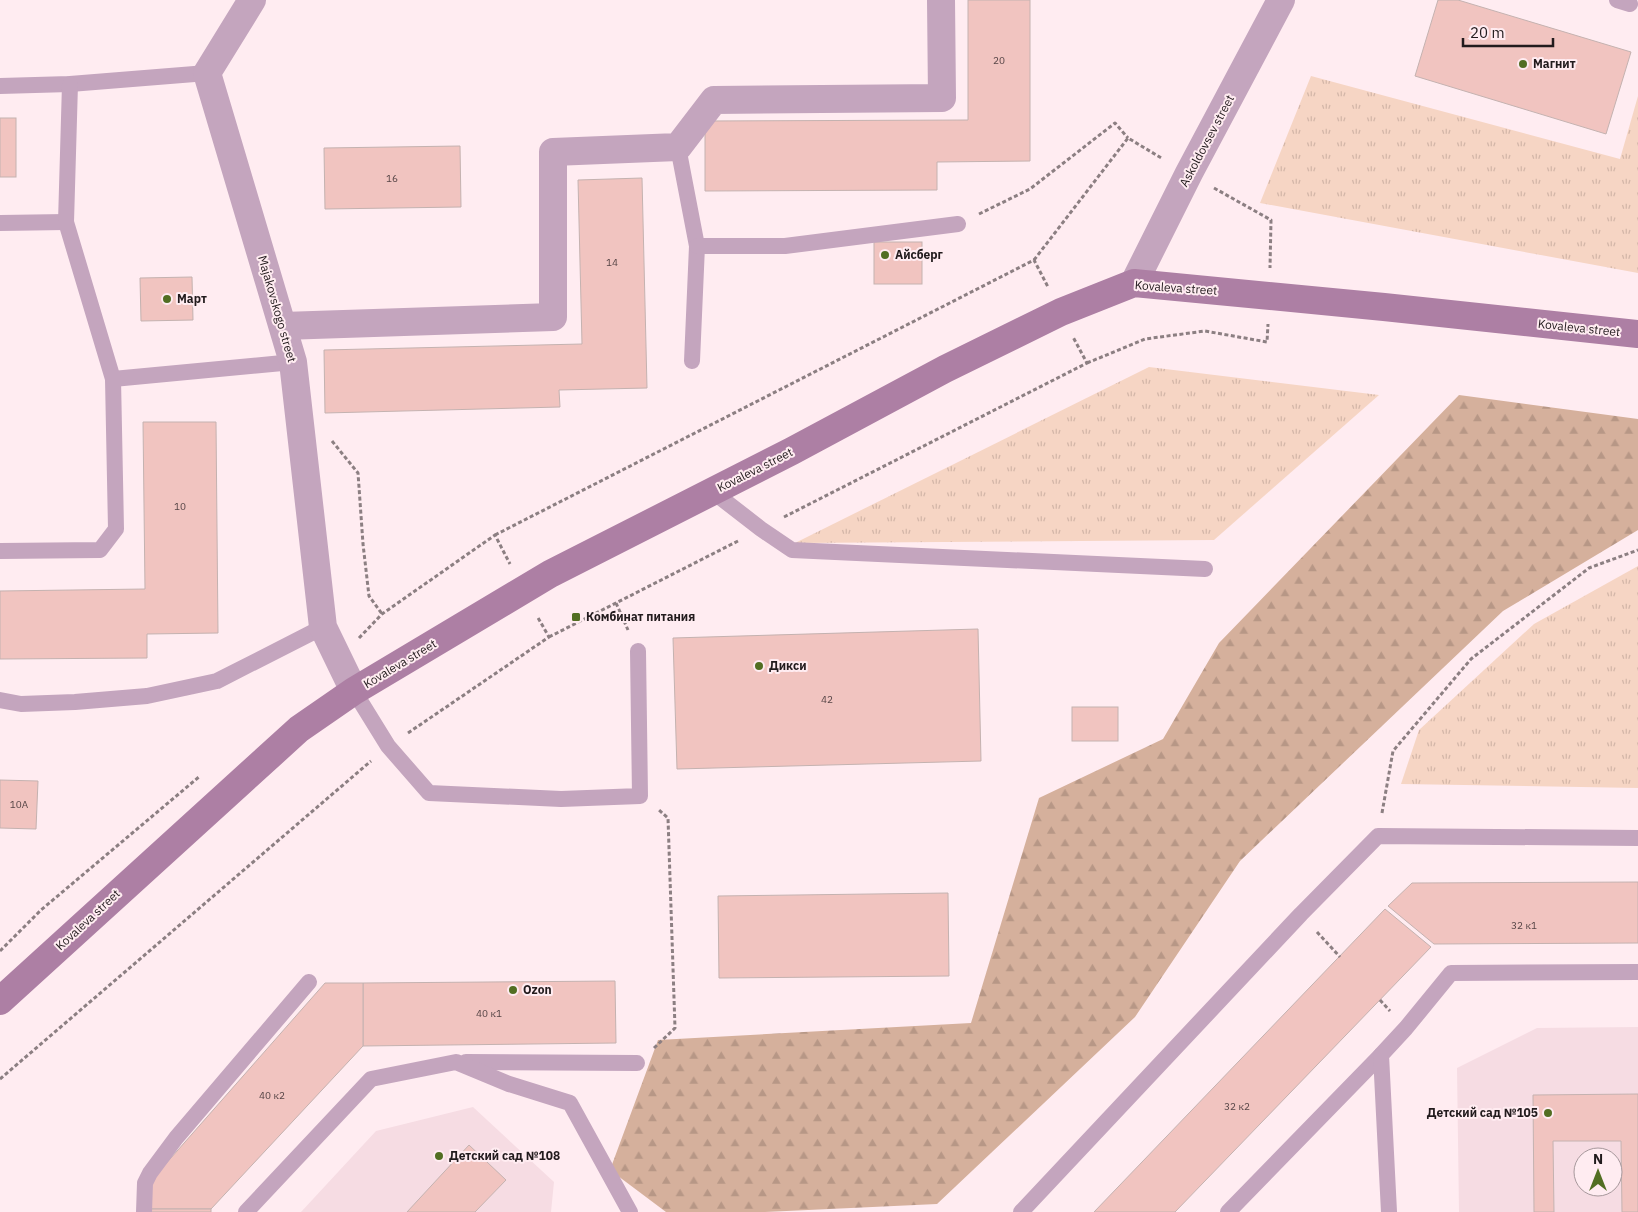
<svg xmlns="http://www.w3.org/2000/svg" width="1638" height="1212" font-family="'IBM Plex Sans',sans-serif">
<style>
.built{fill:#f6dce3;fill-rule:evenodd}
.grass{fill:url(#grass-tufts)}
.forest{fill:url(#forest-firs)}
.building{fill:#f1c4c0;stroke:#c4b2b0}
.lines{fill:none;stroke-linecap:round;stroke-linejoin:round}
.path{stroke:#8c7f82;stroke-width:3;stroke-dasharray:4 2.5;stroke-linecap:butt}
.lane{stroke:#c4a5be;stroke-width:16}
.street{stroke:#c4a5be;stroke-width:28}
.secondary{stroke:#ad7fa4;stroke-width:28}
.poi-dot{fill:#526e22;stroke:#ffecf1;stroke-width:2}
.labels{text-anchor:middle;stroke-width:4;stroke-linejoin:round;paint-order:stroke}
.number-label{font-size:10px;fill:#564546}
.poi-label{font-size:12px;font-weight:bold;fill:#221b1d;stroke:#ffecf1;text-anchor:start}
.street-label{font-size:12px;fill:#221b1d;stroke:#ffecf1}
</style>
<defs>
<pattern id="grass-tufts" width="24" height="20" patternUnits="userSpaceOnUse" patternTransform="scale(1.25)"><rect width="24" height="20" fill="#f6d5c4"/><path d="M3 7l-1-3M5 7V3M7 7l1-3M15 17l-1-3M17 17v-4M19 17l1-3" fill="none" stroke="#d3b6a8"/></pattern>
<pattern id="forest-firs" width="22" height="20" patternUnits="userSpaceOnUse" patternTransform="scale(1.25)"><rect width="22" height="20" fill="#d5b09c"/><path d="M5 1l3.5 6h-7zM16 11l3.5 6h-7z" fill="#b79786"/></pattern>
</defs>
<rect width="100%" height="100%" fill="#ffecf1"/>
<g class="built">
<path d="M 1638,1027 L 1638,1212 L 1459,1212 L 1457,1068 L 1537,1028 ZM 1583,1157 L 1613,1157 L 1613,1187 L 1583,1187 Z"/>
<path d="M 473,1107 L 554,1182 L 551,1212 L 301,1212 L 376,1131 Z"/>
</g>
<g class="grass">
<path d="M 1311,76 L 1620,159 L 1638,96 L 1638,273 L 1260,203 Z"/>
<path d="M 1149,367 L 1379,395 L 1214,540 L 795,543 Z"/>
<path d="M 1638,566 L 1638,788 L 1401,784 L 1419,730 L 1534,624 Z"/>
</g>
<path class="forest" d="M 1459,395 L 1638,419 L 1638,530 L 1503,611 L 1240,861 L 1135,1017 L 937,1204 L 765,1212 L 666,1212 L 610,1170 L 658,1040 L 971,1023 L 1039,798 L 1163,739 L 1219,643 Z"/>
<g class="building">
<path d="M 968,0 L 1030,0 L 1030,161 L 937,162 L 937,190 L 705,191 L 705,121 L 968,120 Z"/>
<path d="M 1438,0 L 1458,0 L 1631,52 L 1606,134 L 1415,76 Z"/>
<rect x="0" y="118" width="16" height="59"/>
<path d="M 460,146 L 461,207 L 325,209 L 324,148 Z"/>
<path d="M 642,178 L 647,388 L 559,390 L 560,407 L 325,413 L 324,350 L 582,344 L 578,180 Z"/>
<rect x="874" y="242" width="48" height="42"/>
<path d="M 192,277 L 193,320 L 141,321 L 140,278 Z"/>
<path d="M 143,422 L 216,422 L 218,633 L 147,634 L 147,658 L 0,659 L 0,591 L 145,589 Z"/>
<path d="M 978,629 L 981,761 L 677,769 L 673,638 Z"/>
<rect x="1072" y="707" width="46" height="34"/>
<path d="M 0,780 L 38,781 L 36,829 L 0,828 Z"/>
<path d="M 1638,882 L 1638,943 L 1434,944 L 1388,906 L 1412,883 Z"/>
<path d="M 948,893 L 949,976 L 719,978 L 718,896 Z"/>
<path d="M 1385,909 L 1431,947 L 1175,1212 L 1094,1212 Z"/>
<path d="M 615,981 L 616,1043 L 363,1046 L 363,983 Z"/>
<path d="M 325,983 L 363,983 L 363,1046 L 211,1209 L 148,1209 L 148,1184 Z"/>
<path d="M 1638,1094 L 1638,1212 L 1622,1212 L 1621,1141 L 1553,1141 L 1554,1212 L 1534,1212 L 1533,1095 Z"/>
<path d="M 469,1145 L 506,1180 L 475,1212 L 407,1212 Z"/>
<rect x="148" y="1209" width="63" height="3"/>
</g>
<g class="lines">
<g class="path">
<path d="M 1214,188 L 1271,220 L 1270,268"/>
<path d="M 979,214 L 1030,189 L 1115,123 L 1128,138"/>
<path d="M 1034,260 L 1128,138 L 1163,159"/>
<path d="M 1087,363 L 1145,339 L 1205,331 L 1267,342 L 1268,324"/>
<path d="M 332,441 L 358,473 L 363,544 L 369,596 L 382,614"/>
<path d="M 784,517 L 1087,363 L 1073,337"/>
<path d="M 495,535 L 1034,260 L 1048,287"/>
<path d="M 616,603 L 628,630"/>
<path d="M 549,637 L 738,541"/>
<path d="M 359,638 L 382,614 L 495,535 L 510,564"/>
<path d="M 408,733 L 549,637 L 537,616"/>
<path d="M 1382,813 L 1393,751 L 1471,659 L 1589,568 L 1638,550"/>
<path d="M 1317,932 L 1340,957"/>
<path d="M 0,951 L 41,910 L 200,776"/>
<path d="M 1380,1000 L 1390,1011"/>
<path d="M 654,1048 L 675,1028 L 668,818 L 659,810"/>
<path d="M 0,1079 L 371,761"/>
</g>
<g class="lane">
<path d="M 1617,0 L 1630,4"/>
<path d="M 0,86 L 70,84 L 207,73"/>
<path d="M 678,147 L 697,246 L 692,361"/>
<path d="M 0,223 L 66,222"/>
<path d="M 697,246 L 785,246 L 958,224"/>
<path d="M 113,379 L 293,362"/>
<path d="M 712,491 L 761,529 L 792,550 L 1205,569"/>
<path d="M 0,551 L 100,550 L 116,529 L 113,379 L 66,222 L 70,84"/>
<path d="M 354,691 L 388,746 L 429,793 L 561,799 L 640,796 L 638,651"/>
<path d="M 0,700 L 21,704 L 75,702 L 147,696 L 217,681 L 323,627"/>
<path d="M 466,1062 L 637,1063"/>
<path d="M 144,1212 L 145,1183 L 150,1173 L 176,1138 L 309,982"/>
<path d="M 246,1212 L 371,1079 L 456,1062 L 509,1084 L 570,1103 L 630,1212"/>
<path d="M 1021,1212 L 1301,914 L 1378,836 L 1638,838"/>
<path d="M 1228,1212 L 1381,1055"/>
<path d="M 1389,1212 L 1381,1055 L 1406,1028 L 1451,973 L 1638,972"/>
</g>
<g class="street">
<path d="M 252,0 L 207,73 L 293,362 L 323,627 L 354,691"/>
<path d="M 1134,283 L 1189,173 L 1281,0"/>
<path d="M 283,326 L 553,317 L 553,152 L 678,147 L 714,100 L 942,98 L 941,0"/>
</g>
<path class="secondary" d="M 0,1001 L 299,729 L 354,691 L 550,574 L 792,451 L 945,369 L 1061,312 L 1134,283 L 1384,307 L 1638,334"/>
</g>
<g class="poi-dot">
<circle cx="1523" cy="64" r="5"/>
<circle cx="885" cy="255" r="5"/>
<circle cx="167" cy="299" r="5"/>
<rect x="571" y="612" width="10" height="10" rx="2.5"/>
<circle cx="759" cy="666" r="5"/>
<circle cx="513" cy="990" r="5"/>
<circle cx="1548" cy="1113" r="5"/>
<circle cx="439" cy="1156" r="5"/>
</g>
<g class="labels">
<g class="number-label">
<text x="999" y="64">20</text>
<text x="392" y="182">16</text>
<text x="612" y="266">14</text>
<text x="180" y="510">10</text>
<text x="827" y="703">42</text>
<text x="19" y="808">10А</text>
<text x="1524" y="929">32 к1</text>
<text x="489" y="1017">40 к1</text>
<text x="272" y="1099">40 к2</text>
<text x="1237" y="1110">32 к2</text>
</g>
<g class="poi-label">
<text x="1533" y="68">Магнит</text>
<text x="895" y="259">Айсберг</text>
<text x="177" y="303">Март</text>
<text x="586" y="621">Комбинат питания</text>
<text x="769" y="670">Дикси</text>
<text x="523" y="994">Ozon</text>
<text x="1538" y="1117" text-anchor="end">Детский сад №105</text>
<text x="449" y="1160">Детский сад №108</text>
</g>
<g class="street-label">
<text transform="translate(1207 141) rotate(-62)" y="4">Askoldovsev street</text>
<text transform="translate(1176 288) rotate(4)" y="4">Kovaleva street</text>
<text transform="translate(277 309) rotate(74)" y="4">Majakovskogo street</text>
<text transform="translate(1579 328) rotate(6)" y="4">Kovaleva street</text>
<text transform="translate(755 470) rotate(-27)" y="4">Kovaleva street</text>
<text transform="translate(400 664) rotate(-31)" y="4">Kovaleva street</text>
<text transform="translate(88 920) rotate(-43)" y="4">Kovaleva street</text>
</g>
</g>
<g transform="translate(1598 1172)"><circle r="24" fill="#ffecf1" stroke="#a7989c"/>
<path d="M0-4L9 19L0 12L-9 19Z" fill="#526e22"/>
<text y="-8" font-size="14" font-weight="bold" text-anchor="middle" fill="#221b1d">N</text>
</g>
<path d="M1463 38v8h90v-8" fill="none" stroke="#221b1d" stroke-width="2.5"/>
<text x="1470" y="38" font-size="15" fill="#221b1d" stroke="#ffecf1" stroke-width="4" paint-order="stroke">20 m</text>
</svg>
